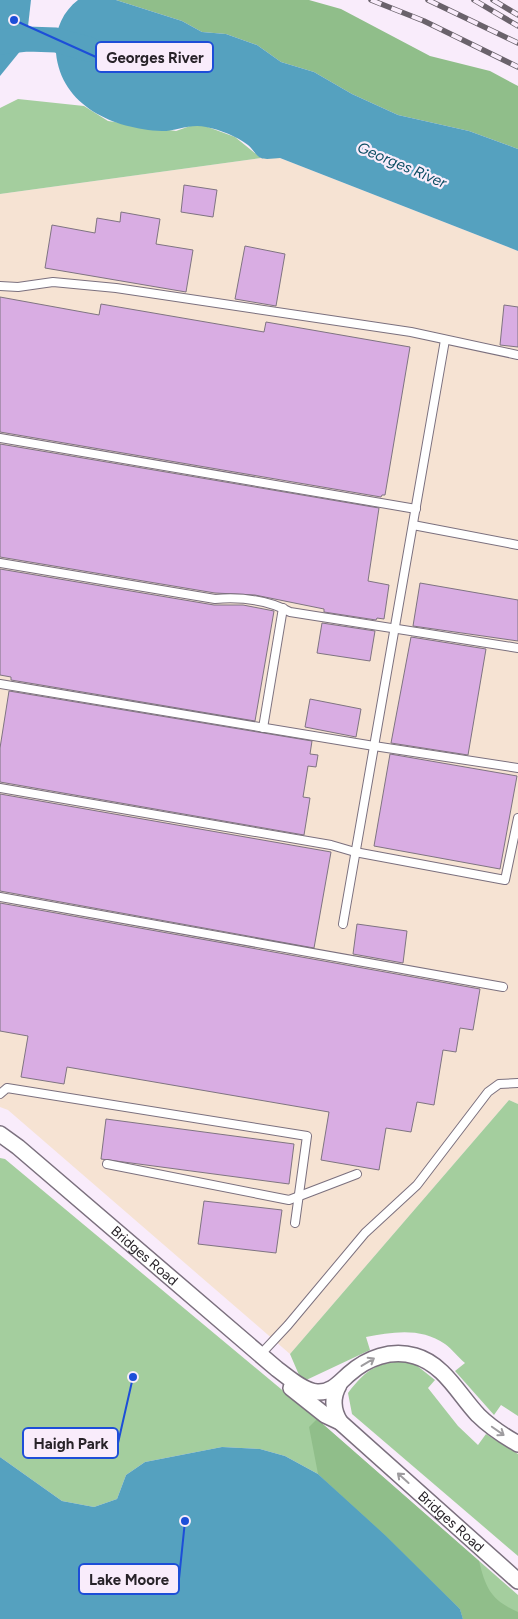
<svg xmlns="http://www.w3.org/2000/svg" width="518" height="1619" font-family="Figtree,sans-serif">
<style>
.industrial{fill:#f6e3d3}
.green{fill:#a4ce9e}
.forest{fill:#90be8a}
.water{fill:#55a1bf}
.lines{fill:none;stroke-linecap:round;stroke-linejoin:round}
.river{stroke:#55a1bf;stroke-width:25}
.building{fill:#d9ade3;stroke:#7f7481}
.lane-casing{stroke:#7b707e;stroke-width:10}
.street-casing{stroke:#7b707e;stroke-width:18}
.lane{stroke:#fff;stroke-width:8}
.street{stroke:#fff;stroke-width:15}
.rail-casing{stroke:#6a626b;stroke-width:5.5}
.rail{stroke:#f9ecfb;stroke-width:4;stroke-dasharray:11;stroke-linecap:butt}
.oneway{stroke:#9e9c9f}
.labels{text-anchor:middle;stroke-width:4.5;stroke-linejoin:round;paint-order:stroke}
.street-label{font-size:14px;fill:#282329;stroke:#f9ecfb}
.water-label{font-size:15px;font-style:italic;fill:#0d4e64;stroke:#f9ecfb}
.leader{fill:none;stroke:#1d4ed8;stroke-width:2}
.callout-dot{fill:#1d4ed8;stroke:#f9ecfb;stroke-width:2}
.callout{fill:#f9ecfb;stroke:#1d4ed8;stroke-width:2}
.callout-label{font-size:15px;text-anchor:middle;font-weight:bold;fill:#282329}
</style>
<rect width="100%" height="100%" fill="#f9ecfb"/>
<path class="industrial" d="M 261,158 L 280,158 L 518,251 L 518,1104 L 509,1100 L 290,1354 L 8,1110 L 0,1107 L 0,194 Z"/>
<g class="green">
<path d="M 18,99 L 84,106 L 108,121 L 176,131 L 190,126 L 205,126 L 235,137 L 261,158 L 0,194 L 0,108 Z"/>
<path d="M 509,1100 L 518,1104 L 518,1416 L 501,1405 L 494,1415 L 455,1371 L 465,1363 C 458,1357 452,1349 445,1344 C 421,1327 392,1332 366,1337 L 370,1350 L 302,1382 L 290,1354 Z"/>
<path d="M 0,1158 L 5,1159 L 317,1419 L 518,1595 L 518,1619 L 463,1619 L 460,1609 L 318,1474 L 285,1456 L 260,1449 L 222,1447 L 145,1462 L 126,1475 L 117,1499 L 94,1507 L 62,1501 L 0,1457 Z"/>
<path d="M 411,1361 L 435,1380 L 428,1388 L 458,1426 L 478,1445 L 486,1434 L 518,1454 L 518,1556 L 352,1414 L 348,1393 C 368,1367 378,1362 411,1361 Z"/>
</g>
<g class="forest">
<path d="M 116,0 L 309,0 L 341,9 L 430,56 L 490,71 L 518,86 L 518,149 L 469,131 L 398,115 L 352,94 L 314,72 L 281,62 L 257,45 L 226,34 L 202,32 L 182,21 Z"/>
<path d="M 317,1419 L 479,1561 C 486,1589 491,1600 518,1612 L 518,1619 L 463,1619 L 460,1609 L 385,1535 L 318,1474 L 309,1427 Z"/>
</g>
<g class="water">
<path d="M 0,0 L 31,0 L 26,44 L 0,76 Z"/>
<path d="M 78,0 L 116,0 L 182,21 L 202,32 L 226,34 L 257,45 L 281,62 L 314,72 L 352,94 L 398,115 L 469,131 L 518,149 L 518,251 L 280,158 C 275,158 266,160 261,158 C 256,156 252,148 248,145 C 236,136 221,130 206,127 C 191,123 177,131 162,131 C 114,129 61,106 56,53 C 54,33 61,13 78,0 Z"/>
<path d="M 222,1447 L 260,1449 L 285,1456 L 318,1474 L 385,1535 L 460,1609 L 463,1619 L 0,1619 L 0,1457 L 62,1501 L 94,1507 L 117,1499 L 126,1475 L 145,1462 Z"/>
</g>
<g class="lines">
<path class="river" d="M 0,42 L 27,39 L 56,40 L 88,49"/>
</g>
<g class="building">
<path d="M 184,185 L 217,190 L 213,217 L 181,212 Z"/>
<path d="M 121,212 L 160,219 L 156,244 L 193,250 L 186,292 L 45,268 L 52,225 L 95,233 L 97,218 L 120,222 Z"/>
<path d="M 245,246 L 285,254 L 276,306 L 235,299 Z"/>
<path d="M 0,297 L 99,315 L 101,304 L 264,332 L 266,322 L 410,347 L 385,495 L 382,495 L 381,497 L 0,432 Z"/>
<path d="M 504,305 L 518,307 L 518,347 L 500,345 Z"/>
<path d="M 0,444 L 379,508 L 368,581 L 389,585 L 384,619 L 377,618 L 376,620 L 324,612 L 324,609 L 255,595 L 215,593 L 0,557 Z"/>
<path d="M 0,569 L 214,605 L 243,605 L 274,611 L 255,721 L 11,680 L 11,677 L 0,675 Z"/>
<path d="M 420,583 L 518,600 L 518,641 L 413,626 Z"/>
<path d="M 322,623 L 375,631 L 370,661 L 317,653 Z"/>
<path d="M 411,637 L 486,649 L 468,755 L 391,743 Z"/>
<path d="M 9,691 L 312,741 L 310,754 L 318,755 L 316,767 L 308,766 L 303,797 L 310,798 L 304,835 L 0,782 L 0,748 Z"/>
<path d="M 310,699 L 361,709 L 356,737 L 305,727 Z"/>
<path d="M 390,754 L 517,776 L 500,869 L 374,846 Z"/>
<path d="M 0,794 L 331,852 L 314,948 L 0,891 Z"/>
<path d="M 0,903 L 480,989 L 473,1030 L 460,1028 L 456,1052 L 443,1050 L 434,1105 L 417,1102 L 411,1132 L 386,1128 L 379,1170 L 321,1160 L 329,1112 L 67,1067 L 64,1084 L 21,1077 L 28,1036 L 0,1031 Z"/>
<path d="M 357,924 L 407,931 L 403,963 L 353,954 Z"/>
<path d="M 106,1119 L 294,1144 L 289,1184 L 101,1159 Z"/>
<path d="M 204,1201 L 282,1210 L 276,1253 L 198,1244 Z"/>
</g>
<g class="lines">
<g class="lane-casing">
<g id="lane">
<path d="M 0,286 L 18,287 L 53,282 L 116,288 L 411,332 L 518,355"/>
<path d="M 0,438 L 416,509"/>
<path d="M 413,525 L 518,545"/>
<path d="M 0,563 L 215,599 C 240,597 268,600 290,612 L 518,648"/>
<path d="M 0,684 L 374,746 L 518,768"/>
<path d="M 263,728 L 283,608"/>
<path d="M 0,788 L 331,845 L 355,852 L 505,880 L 518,818"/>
<path d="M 0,897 L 503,987"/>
<path d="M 343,924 L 445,340"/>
<path d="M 0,1094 L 7,1088 L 307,1136 L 295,1223"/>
<path d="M 107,1164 L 289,1200 L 357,1174"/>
<path d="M 260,1355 L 288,1325 L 365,1233 L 417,1185 L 488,1092 L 499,1084 L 518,1083"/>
</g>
</g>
<g class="street-casing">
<g id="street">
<path id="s1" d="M 0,1134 L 18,1147 L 277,1369 C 288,1377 303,1391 317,1392 C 331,1393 339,1383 349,1374 C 367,1358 391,1349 415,1356 C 444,1364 459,1395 478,1415 C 490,1427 504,1436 518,1444"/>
<path d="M 339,1385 C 332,1397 332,1409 340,1422"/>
<path id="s2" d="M 291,1388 L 325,1415 L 340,1422 L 518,1581"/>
</g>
</g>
<use href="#lane" class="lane"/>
<use href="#street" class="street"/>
<g class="rail-casing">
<g id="rail">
<path d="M 371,0 L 424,21 L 518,67"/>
<path d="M 428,0 L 518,43"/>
<path d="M 474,0 L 518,26"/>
<path d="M 493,0 L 518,15"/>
</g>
</g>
<use href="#rail" class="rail"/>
</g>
<defs><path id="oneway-shaft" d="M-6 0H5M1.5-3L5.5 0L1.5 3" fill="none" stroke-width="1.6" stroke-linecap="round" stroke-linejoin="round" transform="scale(1.25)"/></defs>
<g class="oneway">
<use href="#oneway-shaft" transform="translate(368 1362) rotate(-31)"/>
<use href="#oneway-shaft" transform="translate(498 1431) rotate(35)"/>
<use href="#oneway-shaft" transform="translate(403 1478) rotate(-138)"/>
</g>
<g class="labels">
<g class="street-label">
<text dy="5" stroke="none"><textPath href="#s1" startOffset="189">Bridges Road</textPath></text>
<text dy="5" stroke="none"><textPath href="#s2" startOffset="209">Bridges Road</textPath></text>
</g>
<g class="water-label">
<text transform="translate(402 165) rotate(23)" y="5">Georges River</text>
</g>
</g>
<path class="leader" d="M14 20L96 57M133 1377L118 1443M185 1521L179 1579"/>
<g class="callout-dot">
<circle cx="14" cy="20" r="5"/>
<circle cx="133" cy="1377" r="5"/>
<circle cx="185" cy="1521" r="5"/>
</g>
<g class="callout">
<rect x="96" y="42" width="117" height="30" rx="5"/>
<rect x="23" y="1428" width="95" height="30" rx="5"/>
<rect x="79" y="1564" width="100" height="30" rx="5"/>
</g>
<g class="callout-label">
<text x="155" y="63">Georges River</text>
<text x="71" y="1449">Haigh Park</text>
<text x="129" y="1585">Lake Moore</text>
</g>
</svg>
